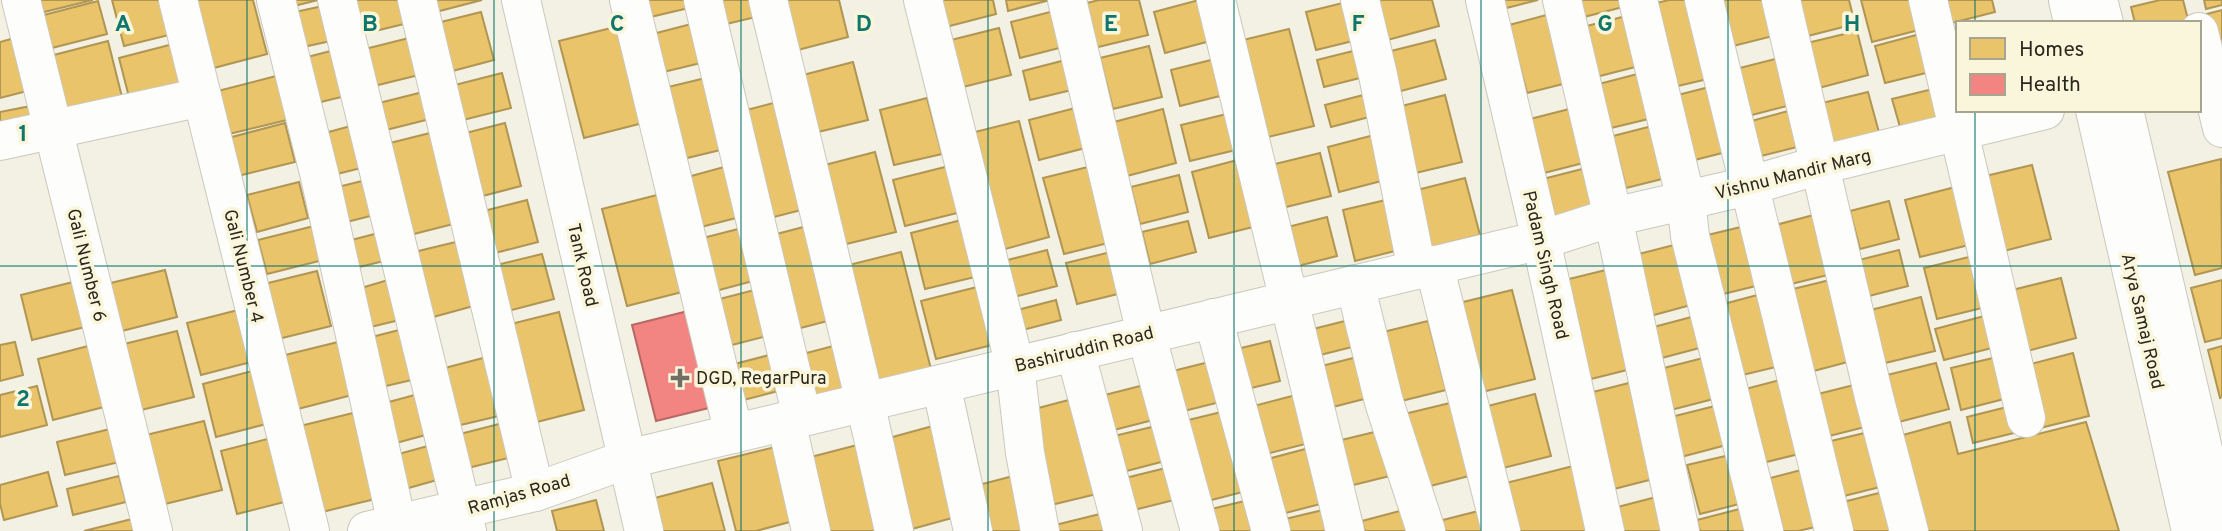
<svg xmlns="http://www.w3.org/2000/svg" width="2222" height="531" font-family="Overpass,sans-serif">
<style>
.homes{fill:#e9c46a;stroke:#b09553;stroke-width:2}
.health{fill:#f28482;stroke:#b66864;stroke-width:2}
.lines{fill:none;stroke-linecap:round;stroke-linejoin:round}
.minor-casing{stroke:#cac8bd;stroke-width:40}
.minor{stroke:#fdfdfb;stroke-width:38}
.grid{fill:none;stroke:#0f766e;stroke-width:2;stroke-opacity:0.55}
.poi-dot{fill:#706e63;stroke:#faf6dc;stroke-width:2.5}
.labels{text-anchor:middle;stroke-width:7;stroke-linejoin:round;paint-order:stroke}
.street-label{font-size:18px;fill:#2a281e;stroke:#faf6dc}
.poi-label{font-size:18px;fill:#2a281e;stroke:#faf6dc;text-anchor:start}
.grid-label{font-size:23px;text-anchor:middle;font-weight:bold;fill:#0f766e;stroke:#faf6dc;stroke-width:7;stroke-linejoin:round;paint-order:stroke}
</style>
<rect width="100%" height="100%" fill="#f3f1e3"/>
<g class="homes">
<path d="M 37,0 L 93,0 L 40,13 Z"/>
<path d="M 112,0 L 168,0 L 177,33 L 124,46 Z"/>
<path d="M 193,0 L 253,0 L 267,54 L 210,69 Z"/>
<path d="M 279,0 L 318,0 L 282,9 Z"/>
<path d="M 346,0 L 407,0 L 412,22 L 355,36 Z"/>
<path d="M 428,0 L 482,0 L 432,13 Z"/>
<path d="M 637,0 L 691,0 L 693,7 L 642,19 Z"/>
<path d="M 712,0 L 764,0 L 768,14 L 718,26 Z"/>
<path d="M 777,0 L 839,0 L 848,37 L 790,52 Z"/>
<path d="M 935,0 L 993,0 L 996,14 L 942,28 Z"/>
<path d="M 1006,0 L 1050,0 L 1008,11 Z"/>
<path d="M 1099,0 L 1139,0 L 1148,35 L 1094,48 L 1083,4 Z"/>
<path d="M 1199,0 L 1214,40 L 1165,53 L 1154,12 Z"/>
<path d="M 1369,0 L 1432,0 L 1439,26 L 1380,42 Z"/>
<path d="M 1496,0 L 1538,0 L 1499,10 Z"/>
<path d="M 1575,0 L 1630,0 L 1631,5 L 1580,18 Z"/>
<path d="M 1669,0 L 1692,0 L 1712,78 L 1665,89 L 1644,6 Z"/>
<path d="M 1709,0 L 1772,0 L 1781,34 L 1721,49 Z"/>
<path d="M 1791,0 L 1849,0 L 1855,24 L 1800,38 Z"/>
<path d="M 1861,0 L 1911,0 L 1919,30 L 1872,42 Z"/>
<path d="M 1933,0 L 1992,0 L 1995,12 L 1940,26 Z"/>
<path d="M 2160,0 L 2183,0 L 2189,23 L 2135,23 L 2131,7 Z"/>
<path d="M 2204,0 L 2222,0 L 2222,5 L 2206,9 Z"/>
<path d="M 98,1 L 107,34 L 44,50 L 36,17 Z"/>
<path d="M 1351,1 L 1361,39 L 1316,50 L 1306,12 Z"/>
<path d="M 332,4 L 340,39 L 294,49 L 286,14 Z"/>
<path d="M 1058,10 L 1067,46 L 1020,58 L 1011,22 Z"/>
<path d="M 2222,10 L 2222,56 L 2218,57 L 2207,14 Z"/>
<path d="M 481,12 L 494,60 L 445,73 L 433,24 Z"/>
<path d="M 1554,13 L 1571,82 L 1527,93 L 1509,25 Z"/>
<path d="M 1634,14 L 1647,64 L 1592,78 L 1579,28 Z"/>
<path d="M 699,22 L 709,61 L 655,74 L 645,36 Z"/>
<path d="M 623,25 L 647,122 L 584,138 L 559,41 Z"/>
<path d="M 999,28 L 1011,75 L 959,88 L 947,41 Z"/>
<path d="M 1289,29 L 1314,126 L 1264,138 L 1239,41 Z"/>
<path d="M 1857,31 L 1868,75 L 1815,89 L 1803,44 Z"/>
<path d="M 1920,34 L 1930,72 L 1885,83 L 1875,46 Z"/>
<path d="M 18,37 L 31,90 L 0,98 L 0,42 Z"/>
<path d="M 413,37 L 423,74 L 370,87 L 361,50 Z"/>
<path d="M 1435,40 L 1446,79 L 1397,92 L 1387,52 Z"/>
<path d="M 108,41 L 123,101 L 62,116 L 46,57 Z"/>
<path d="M 177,43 L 187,82 L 129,97 L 119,58 Z"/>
<path d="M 1149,46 L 1162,97 L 1113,109 L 1100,58 Z"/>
<path d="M 346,47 L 358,93 L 304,106 L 292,61 Z"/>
<path d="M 1361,49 L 1368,76 L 1324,87 L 1317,60 Z"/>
<path d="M 1783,57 L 1795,104 L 1748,116 L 1736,69 Z"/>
<path d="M 1073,58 L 1080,88 L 1030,100 L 1023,71 Z"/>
<path d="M 1215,59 L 1224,95 L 1180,106 L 1171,70 Z"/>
<path d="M 853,62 L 868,120 L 818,132 L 803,75 Z"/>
<path d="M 1649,71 L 1661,116 L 1611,128 L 1599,84 Z"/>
<path d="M 502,73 L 511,108 L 455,122 L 447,87 Z"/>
<path d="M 276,76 L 287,120 L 225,135 L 214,92 Z"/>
<path d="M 714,76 L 733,147 L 683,159 L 664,88 Z"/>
<path d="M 1717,85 L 1734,150 L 1683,163 L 1666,98 Z"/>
<path d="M 1937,88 L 1946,123 L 1902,134 L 1892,99 Z"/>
<path d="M 427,91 L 434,118 L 378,132 L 371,105 Z"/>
<path d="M 1868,92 L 1880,136 L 1830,149 L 1818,104 Z"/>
<path d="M 1367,94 L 1373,116 L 1331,127 L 1325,105 Z"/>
<path d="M 1445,95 L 1462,162 L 1407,175 L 1390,109 Z"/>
<path d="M 927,98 L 942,154 L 894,165 L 880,110 Z"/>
<path d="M 785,100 L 813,207 L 762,220 L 735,113 Z"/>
<path d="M 31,106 L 33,117 L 0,122 L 0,112 Z"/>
<path d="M 1083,106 L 1093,146 L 1039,160 L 1029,120 Z"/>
<path d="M 1581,106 L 1595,160 L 1544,173 L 1530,119 Z"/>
<path d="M 1799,108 L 1809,144 L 1753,158 L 1744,123 Z"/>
<path d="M 1163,109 L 1176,163 L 1127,176 L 1114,122 Z"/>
<path d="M 1231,113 L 1240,149 L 1190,161 L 1181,125 Z"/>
<path d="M 1019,121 L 1049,237 L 994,252 L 963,135 Z"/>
<path d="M 285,123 L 295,162 L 238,176 L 228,138 Z"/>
<path d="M 505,123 L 521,186 L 471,199 L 454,136 Z"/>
<path d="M 358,124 L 369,166 L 325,177 L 314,136 Z"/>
<path d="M 1660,124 L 1674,176 L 1626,188 L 1613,136 Z"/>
<path d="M 438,131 L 461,222 L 406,236 L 382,145 Z"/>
<path d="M 1378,134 L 1389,179 L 1339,192 L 1328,147 Z"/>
<path d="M 875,152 L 896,232 L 842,245 L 821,166 Z"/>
<path d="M 1320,153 L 1331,196 L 1282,208 L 1271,165 Z"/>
<path d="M 1241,159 L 1257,226 L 1209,238 L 1192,172 Z"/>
<path d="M 2221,159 L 2222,268 L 2195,275 L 2168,172 Z"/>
<path d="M 735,164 L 748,215 L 697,228 L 684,178 Z"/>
<path d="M 953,165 L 965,211 L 905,226 L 893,180 Z"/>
<path d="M 2032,165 L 2051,239 L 1996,253 L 1977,178 Z"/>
<path d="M 1092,166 L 1112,242 L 1064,254 L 1043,178 Z"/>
<path d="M 1594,166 L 1605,207 L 1550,221 L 1539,180 Z"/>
<path d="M 1179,175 L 1188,212 L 1140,224 L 1131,187 Z"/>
<path d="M 378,177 L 386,212 L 335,225 L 326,190 Z"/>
<path d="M 1465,178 L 1480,235 L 1424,249 L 1409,192 Z"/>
<path d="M 299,182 L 308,218 L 257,232 L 247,195 Z"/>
<path d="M 1959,186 L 1973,244 L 1920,257 L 1905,200 Z"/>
<path d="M 661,194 L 686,291 L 627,306 L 602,209 Z"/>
<path d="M 1390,199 L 1403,249 L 1355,261 L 1343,210 Z"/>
<path d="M 527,200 L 538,242 L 491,254 L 480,212 Z"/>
<path d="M 1889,201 L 1899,239 L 1860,249 L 1850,211 Z"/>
<path d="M 1825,212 L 1840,272 L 1783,286 L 1768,227 Z"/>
<path d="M 1327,217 L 1337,256 L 1290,268 L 1280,229 Z"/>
<path d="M 965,219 L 979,276 L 925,289 L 911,233 Z"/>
<path d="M 1188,221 L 1196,252 L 1150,264 L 1142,232 Z"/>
<path d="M 815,224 L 839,318 L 789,331 L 765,237 Z"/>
<path d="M 314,226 L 323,260 L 267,274 L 258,240 Z"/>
<path d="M 1745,226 L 1760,285 L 1711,297 L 1695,238 Z"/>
<path d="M 746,227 L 760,279 L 712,292 L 699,239 Z"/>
<path d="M 386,231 L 392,259 L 347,270 L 340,243 Z"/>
<path d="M 460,241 L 477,305 L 426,319 L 410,253 Z"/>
<path d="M 1682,243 L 1698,303 L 1643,318 L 1627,257 Z"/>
<path d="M 1047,250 L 1057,286 L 1006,299 L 996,263 Z"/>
<path d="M 1119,250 L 1130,291 L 1077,304 L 1066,263 Z"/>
<path d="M 1899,250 L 1908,286 L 1865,297 L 1855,261 Z"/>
<path d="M 901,252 L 931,369 L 871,384 L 841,267 Z"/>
<path d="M 542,254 L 554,299 L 500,313 L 488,267 Z"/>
<path d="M 1977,255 L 1990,306 L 1937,319 L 1924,268 Z"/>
<path d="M 1614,268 L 1639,367 L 1591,379 L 1565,280 Z"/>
<path d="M 165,270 L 177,317 L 110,334 L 98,286 Z"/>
<path d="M 317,271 L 331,326 L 274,340 L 260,285 Z"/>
<path d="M 398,277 L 408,318 L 358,330 L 348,292 Z"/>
<path d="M 1838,278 L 1859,359 L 1806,373 L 1785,291 Z"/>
<path d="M 2061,278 L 2076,338 L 2020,353 L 2004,292 Z"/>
<path d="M 2222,280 L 2222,338 L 2205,342 L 2191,288 Z"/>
<path d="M 73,282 L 85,327 L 32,340 L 21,295 Z"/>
<path d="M 989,284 L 1004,342 L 936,359 L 921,301 Z"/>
<path d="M 766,287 L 779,333 L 724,347 L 712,301 Z"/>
<path d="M 1512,290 L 1535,379 L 1478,393 L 1455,304 Z"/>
<path d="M 1765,293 L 1784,365 L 1734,377 L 1716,306 Z"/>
<path d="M 1921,297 L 1935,351 L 1881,364 L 1867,311 Z"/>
<path d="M 1056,300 L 1061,320 L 1011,333 L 1006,313 Z"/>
<path d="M 242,309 L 255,361 L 201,375 L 187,323 Z"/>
<path d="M 559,312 L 584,410 L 529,424 L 503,326 Z"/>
<path d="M 1992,314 L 2000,346 L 1944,360 L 1935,329 Z"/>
<path d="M 1699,315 L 1707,346 L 1658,359 L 1650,328 Z"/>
<path d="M 1349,320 L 1356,346 L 1312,357 L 1305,331 Z"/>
<path d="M 1428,321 L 1446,390 L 1389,404 L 1371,335 Z"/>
<path d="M 403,329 L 416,379 L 373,389 L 360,340 Z"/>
<path d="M 177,331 L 194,397 L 133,412 L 116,346 Z"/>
<path d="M 1270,341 L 1280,381 L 1247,389 L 1237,349 Z"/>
<path d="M 15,342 L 23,375 L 0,381 L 0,345 Z"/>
<path d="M 338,342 L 352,395 L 294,410 L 281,356 Z"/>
<path d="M 845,343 L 856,386 L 807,399 L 795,356 Z"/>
<path d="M 92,345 L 108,406 L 53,420 L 38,359 Z"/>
<path d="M 2222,346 L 2222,397 L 2220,398 L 2208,350 Z"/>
<path d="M 777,353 L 786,389 L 732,403 L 723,367 Z"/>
<path d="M 2073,353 L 2089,416 L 2040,428 L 2023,366 Z"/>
<path d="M 1715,355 L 1725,396 L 1667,411 L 1656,370 Z"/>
<path d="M 1361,356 L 1372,397 L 1329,408 L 1318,367 Z"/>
<path d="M 487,357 L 503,415 L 452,427 L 437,370 Z"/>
<path d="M 1997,357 L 2008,398 L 1961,410 L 1951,368 Z"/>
<path d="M 1217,360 L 1228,400 L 1180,412 L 1169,372 Z"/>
<path d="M 1936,363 L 1949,409 L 1887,425 L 1875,378 Z"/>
<path d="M 256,370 L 270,423 L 216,437 L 203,384 Z"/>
<path d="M 1784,379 L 1803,453 L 1758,464 L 1738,391 Z"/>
<path d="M 1641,380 L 1665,476 L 1610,490 L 1585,394 Z"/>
<path d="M 1148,384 L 1157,419 L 1106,432 L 1097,397 Z"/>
<path d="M 1858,384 L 1869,426 L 1817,439 L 1806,397 Z"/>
<path d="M 37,386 L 47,425 L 0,437 L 0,395 Z"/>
<path d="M 422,393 L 433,433 L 385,446 L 374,406 Z"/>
<path d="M 1535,394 L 1551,456 L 1495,470 L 1480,408 Z"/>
<path d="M 1296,395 L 1309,443 L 1258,456 L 1246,408 Z"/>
<path d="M 1080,397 L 1105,492 L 1051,505 L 1027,411 Z"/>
<path d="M 1450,403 L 1469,476 L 1415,490 L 1396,416 Z"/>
<path d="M 1723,404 L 1734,443 L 1681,457 L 1671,417 Z"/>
<path d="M 2011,406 L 2018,432 L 1973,443 L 1967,417 Z"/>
<path d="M 1234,409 L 1254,489 L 1200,503 L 1180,422 Z"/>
<path d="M 353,413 L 375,499 L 314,514 L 292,428 Z"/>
<path d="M 204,421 L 222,490 L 165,504 L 146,435 Z"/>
<path d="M 507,422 L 516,456 L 464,469 L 456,435 Z"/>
<path d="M 1950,422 L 1958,454 L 2086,422 L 2119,531 L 1927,531 L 1903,435 Z"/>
<path d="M 940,424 L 963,515 L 912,529 L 889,438 Z"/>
<path d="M 1156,426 L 1165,461 L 1115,474 L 1106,438 Z"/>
<path d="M 110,429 L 119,462 L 65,475 L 57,442 Z"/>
<path d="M 1387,429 L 1398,474 L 1341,488 L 1329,443 Z"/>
<path d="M 1873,431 L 1888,485 L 1828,500 L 1814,445 Z"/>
<path d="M 279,436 L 296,499 L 237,514 L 221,451 Z"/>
<path d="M 435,444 L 444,478 L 398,491 L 388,457 Z"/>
<path d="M 861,444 L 883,531 L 826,531 L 807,458 Z"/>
<path d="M 783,445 L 801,519 L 756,531 L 736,531 L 718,461 Z"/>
<path d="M 1309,448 L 1324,503 L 1274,516 L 1260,461 Z"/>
<path d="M 1734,454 L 1747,502 L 1700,514 L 1687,465 Z"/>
<path d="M 1577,465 L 1594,531 L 1514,531 L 1502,484 Z"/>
<path d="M 1170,467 L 1178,499 L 1122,513 L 1113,481 Z"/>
<path d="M 1809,468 L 1824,525 L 1798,531 L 1772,531 L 1759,481 Z"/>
<path d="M 48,472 L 57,506 L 4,520 L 0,504 L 0,485 Z"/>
<path d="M 1017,475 L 1032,531 L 982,531 L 971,487 Z"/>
<path d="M 119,476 L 126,502 L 73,515 L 67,489 Z"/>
<path d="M 712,483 L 725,531 L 659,531 L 651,499 Z"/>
<path d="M 1887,491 L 1898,531 L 1842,531 L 1835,504 Z"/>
<path d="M 1660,496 L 1669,531 L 1616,531 L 1610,509 Z"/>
<path d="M 1253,499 L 1261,531 L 1208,531 L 1203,511 Z"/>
<path d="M 596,500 L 604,531 L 557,531 L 552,511 Z"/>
<path d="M 1755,505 L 1762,531 L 1700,531 L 1697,520 Z"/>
<path d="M 1411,508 L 1417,531 L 1365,531 L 1362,521 Z"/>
<path d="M 1490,508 L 1496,531 L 1442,531 L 1439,521 Z"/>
<path d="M 1323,510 L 1329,531 L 1284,531 L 1281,520 Z"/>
<path d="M 1104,513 L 1109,531 L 1044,531 L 1043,528 Z"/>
<path d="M 136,518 L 139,531 L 84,531 Z"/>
</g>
<path class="health" d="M 696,309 L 721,405 L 656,421 L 632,325 Z"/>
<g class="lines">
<g class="minor-casing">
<g id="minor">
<path d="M 21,0 L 153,531"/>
<path d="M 178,0 L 310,531"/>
<path d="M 276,0 L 320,177 L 397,524"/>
<path d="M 337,0 L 467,531"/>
<path d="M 417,0 L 535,492"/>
<path d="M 521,0 L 644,531"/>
<path d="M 629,0 L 734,434"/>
<path d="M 703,0 L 802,417"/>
<path d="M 768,0 L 865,402 L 894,531"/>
<path d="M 923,0 L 1015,366 L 1025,453 L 1040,531"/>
<path d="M 1067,0 L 1146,334 L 1200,531"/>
<path d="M 1216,0 L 1345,531"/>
<path d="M 1360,0 L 1378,75 L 1417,270"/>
<path d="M 1485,0 L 1541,240 L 1605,531"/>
<path d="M 1562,0 L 1613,217 L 1680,531"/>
<path d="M 1638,0 L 1686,200 L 1690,236 L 1764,531"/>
<path d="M 1704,0 L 1834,531"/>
<path d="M 1781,0 L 1874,397 L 1909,531"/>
<path d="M 1928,0 L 2026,418"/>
<path d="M 2068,0 L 2073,23"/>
<path d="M 2098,0 L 2104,23"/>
<path d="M 2199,32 L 2222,128"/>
<path d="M 2095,110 L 2191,531"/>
<path d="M 2124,110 L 2222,531"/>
<path d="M 0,141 L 202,97"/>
<path d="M 1434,265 L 1501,531"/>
<path d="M 1355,284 L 1384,402 L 1426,531"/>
<path d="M 1213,318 L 1271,531"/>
<path d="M 1075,351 L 1123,531"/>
<path d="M 941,384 L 973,531"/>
<path d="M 786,421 L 811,531"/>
<path d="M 367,531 L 535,492 L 628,459 L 1541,240 L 1613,217 L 1748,186 L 1820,165 L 2045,110"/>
</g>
</g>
<use href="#minor" class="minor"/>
</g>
<path class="grid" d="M 247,0 L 247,531M 494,0 L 494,531M 741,0 L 741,531M 988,0 L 988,531M 1234,0 L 1234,531M 1481,0 L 1481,531M 1728,0 L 1728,531M 1975,0 L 1975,23M 1975,110 L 1975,531M 0,266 L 2222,266"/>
<path class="poi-dot" d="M676.5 367.5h7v7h7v7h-7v7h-7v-7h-7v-7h7z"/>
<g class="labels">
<g class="street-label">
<text transform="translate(1793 174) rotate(-14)" y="6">Vishnu Mandir Marg</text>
<text transform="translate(87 265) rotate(76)" y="6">Gali Number 6</text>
<text transform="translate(583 265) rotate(77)" y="6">Tank Road</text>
<text transform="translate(1546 265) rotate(77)" y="6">Padam Singh Road</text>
<text transform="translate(244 266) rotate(76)" y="6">Gali Number 4</text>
<text transform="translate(2143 321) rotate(77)" y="6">Arya Samaj Road</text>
<text transform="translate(1084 349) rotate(-14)" y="6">Bashiruddin Road</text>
<text transform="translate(519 494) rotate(-16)" y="6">Ramjas Road</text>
</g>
<g class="poi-label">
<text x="696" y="384">DGD, RegarPura</text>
</g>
</g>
<g class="grid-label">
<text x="123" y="31">A</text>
<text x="370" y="31">B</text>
<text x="617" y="31">C</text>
<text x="864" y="31">D</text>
<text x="1111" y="31">E</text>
<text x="1358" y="31">F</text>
<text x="1605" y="31">G</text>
<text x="1852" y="31">H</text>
<text x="23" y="141">1</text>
<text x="23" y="406">2</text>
</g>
<rect x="1956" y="21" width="245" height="91" fill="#faf6dc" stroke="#a7a490" stroke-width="2"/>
<rect x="1970" y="38" width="35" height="21" fill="#e9c46a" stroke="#a7a490" stroke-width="2"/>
<text x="2019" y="56" font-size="21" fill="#2a281e">Homes</text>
<rect x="1970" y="74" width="35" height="21" fill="#f28482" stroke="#a7a490" stroke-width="2"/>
<text x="2019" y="91" font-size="21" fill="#2a281e">Health</text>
</svg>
